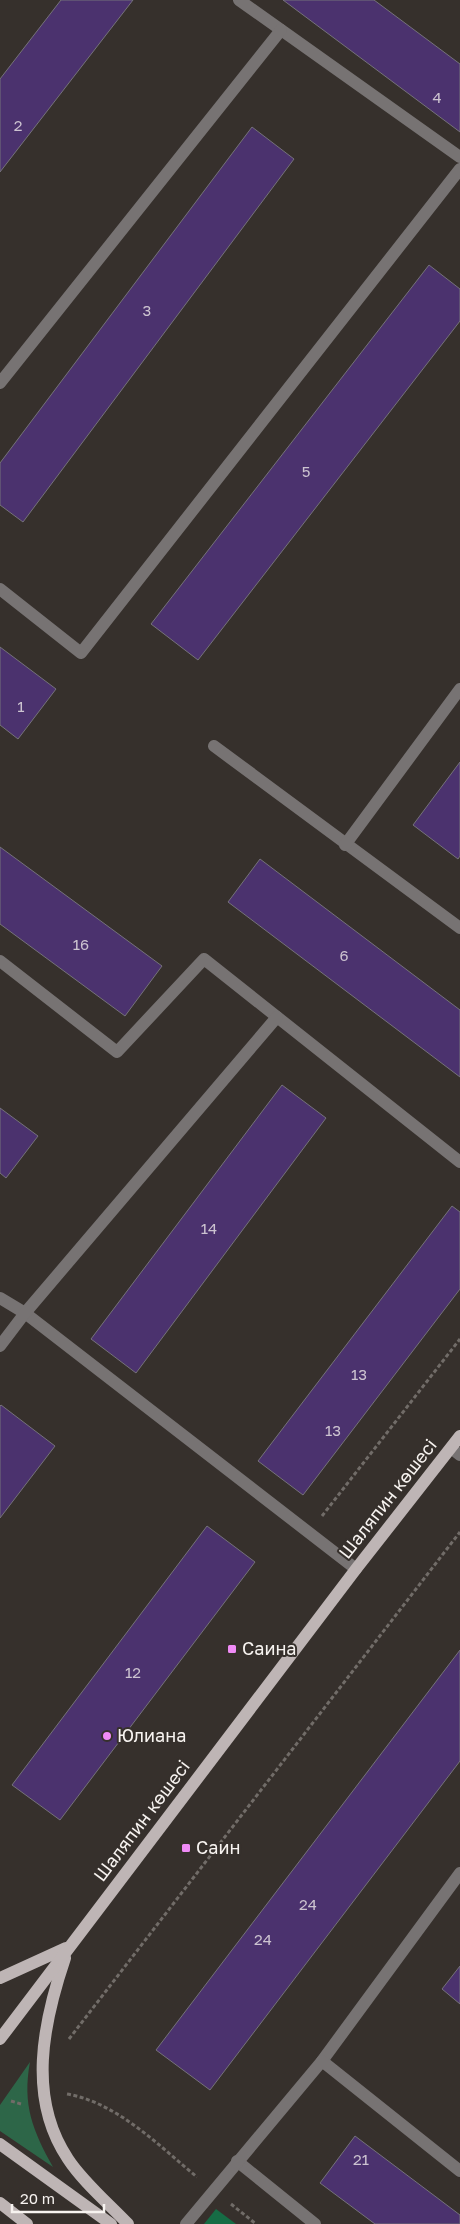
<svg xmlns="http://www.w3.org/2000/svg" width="460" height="2224" font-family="'Golos Text',sans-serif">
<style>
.green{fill:#2d6648}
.forest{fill:#166c45}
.building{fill:#4b326e;stroke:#75727a}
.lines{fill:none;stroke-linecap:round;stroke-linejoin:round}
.path{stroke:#716c68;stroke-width:3;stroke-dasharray:4 2.5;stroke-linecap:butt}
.minor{stroke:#777373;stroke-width:12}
.major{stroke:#beb5b5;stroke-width:12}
.poi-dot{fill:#f08bf6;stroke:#36302c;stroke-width:2}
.labels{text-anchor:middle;stroke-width:4;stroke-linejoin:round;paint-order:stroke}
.number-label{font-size:15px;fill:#ccc3d0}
.street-label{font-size:18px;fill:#f7f3f0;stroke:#36302c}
.poi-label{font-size:18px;fill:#f7f3f0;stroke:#36302c;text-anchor:start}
</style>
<rect width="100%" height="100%" fill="#36302c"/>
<path class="green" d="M 30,2062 C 22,2105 33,2131 53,2167 L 0,2131 L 0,2105 Z"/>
<path class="forest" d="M 216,2209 L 236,2224 L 204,2224 Z"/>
<g class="building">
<path d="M 61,0 L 133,0 L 0,172 L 0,79 Z"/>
<path d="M 283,0 L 374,0 L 460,64 L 460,132 Z"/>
<path d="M 252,127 L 294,159 L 23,522 L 0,505 L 0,463 Z"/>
<path d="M 429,265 L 460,289 L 460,321 L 198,660 L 151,624 Z"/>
<path d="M 0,647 L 56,689 L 18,739 L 0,725 Z"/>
<path d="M 460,762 L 460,856 L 458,859 L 413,825 Z"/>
<path d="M 0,847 L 162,966 L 125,1016 L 0,924 Z"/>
<path d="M 260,859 L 460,1010 L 460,1077 L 228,902 Z"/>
<path d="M 282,1085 L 326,1118 L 136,1373 L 91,1339 Z"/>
<path d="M 0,1108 L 38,1136 L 6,1178 L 0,1173 Z"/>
<path d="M 452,1206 L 460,1212 L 460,1289 L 303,1495 L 258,1461 Z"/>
<path d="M 1,1405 L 55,1446 L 0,1518 L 0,1406 Z"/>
<path d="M 207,1526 L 255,1562 L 60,1820 L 12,1785 Z"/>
<path d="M 460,1650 L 460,1761 L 210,2090 L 156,2050 Z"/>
<path d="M 460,1966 L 460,2004 L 442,1989 Z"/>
<path d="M 355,2136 L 460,2215 L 460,2224 L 375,2224 L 320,2183 Z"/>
</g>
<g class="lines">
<g class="path">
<path d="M 322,1516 L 460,1339"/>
<path d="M 69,2039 L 460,1532"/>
<path d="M 67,2094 C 118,2103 159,2146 197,2177"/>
<path d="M 11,2101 L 21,2104"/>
<path d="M 231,2204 L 256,2224"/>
</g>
<g class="minor">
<path d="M 239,0 L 460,157"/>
<path d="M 0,383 L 281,30"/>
<path d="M 0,589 L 81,653 L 460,169"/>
<path d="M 214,746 L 460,928"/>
<path d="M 345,845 L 460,689"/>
<path d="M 0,961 L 117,1052 L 204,959 L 460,1162"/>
<path d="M 0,1298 L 25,1313 L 356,1569"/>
<path d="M 0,1346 L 25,1313 L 277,1017"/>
<path d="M 451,1448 L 460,1455"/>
<path d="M 322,2061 L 460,1873"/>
<path d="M 237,2161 L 315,2224"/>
<path d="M 186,2224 L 322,2061 L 460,2171"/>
</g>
<g class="major">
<path d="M 65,1958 C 43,2023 27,2098 68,2159 C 83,2182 109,2204 128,2224"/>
<path d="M 0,1978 L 66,1948"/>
<path d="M 0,2039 L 356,1569 L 460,1436"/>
<path d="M 0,2144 L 111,2224"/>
<path d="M 0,2203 L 27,2224"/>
</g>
</g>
<g class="poi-dot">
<rect x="227" y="1644" width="10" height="10" rx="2.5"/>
<circle cx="107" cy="1736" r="5"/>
<rect x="181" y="1843" width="10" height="10" rx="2.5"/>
</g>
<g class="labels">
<g class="number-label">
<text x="437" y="103">4</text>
<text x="18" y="131">2</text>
<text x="147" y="316">3</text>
<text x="306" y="477">5</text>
<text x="21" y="712">1</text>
<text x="81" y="950">16</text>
<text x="344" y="961">6</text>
<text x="209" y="1234">14</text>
<text x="359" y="1380">13</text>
<text x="333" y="1436">13</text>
<text x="133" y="1678">12</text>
<text x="308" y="1910">24</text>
<text x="263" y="1945">24</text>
<text x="361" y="2165">21</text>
</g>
<g class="street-label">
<text transform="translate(388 1499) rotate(-52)" y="6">Шаляпин көшесі</text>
<text transform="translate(142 1821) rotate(-53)" y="6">Шаляпин көшесі</text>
</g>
<g class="poi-label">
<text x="242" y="1655">Саина</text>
<text x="117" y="1742">Юлиана</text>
<text x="196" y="1854">Саин</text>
</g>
</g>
<path d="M12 2204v8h92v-8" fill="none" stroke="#f7f3f0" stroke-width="2.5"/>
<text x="20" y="2204" font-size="15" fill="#f7f3f0" stroke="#36302c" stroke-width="4" paint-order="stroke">20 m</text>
</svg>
